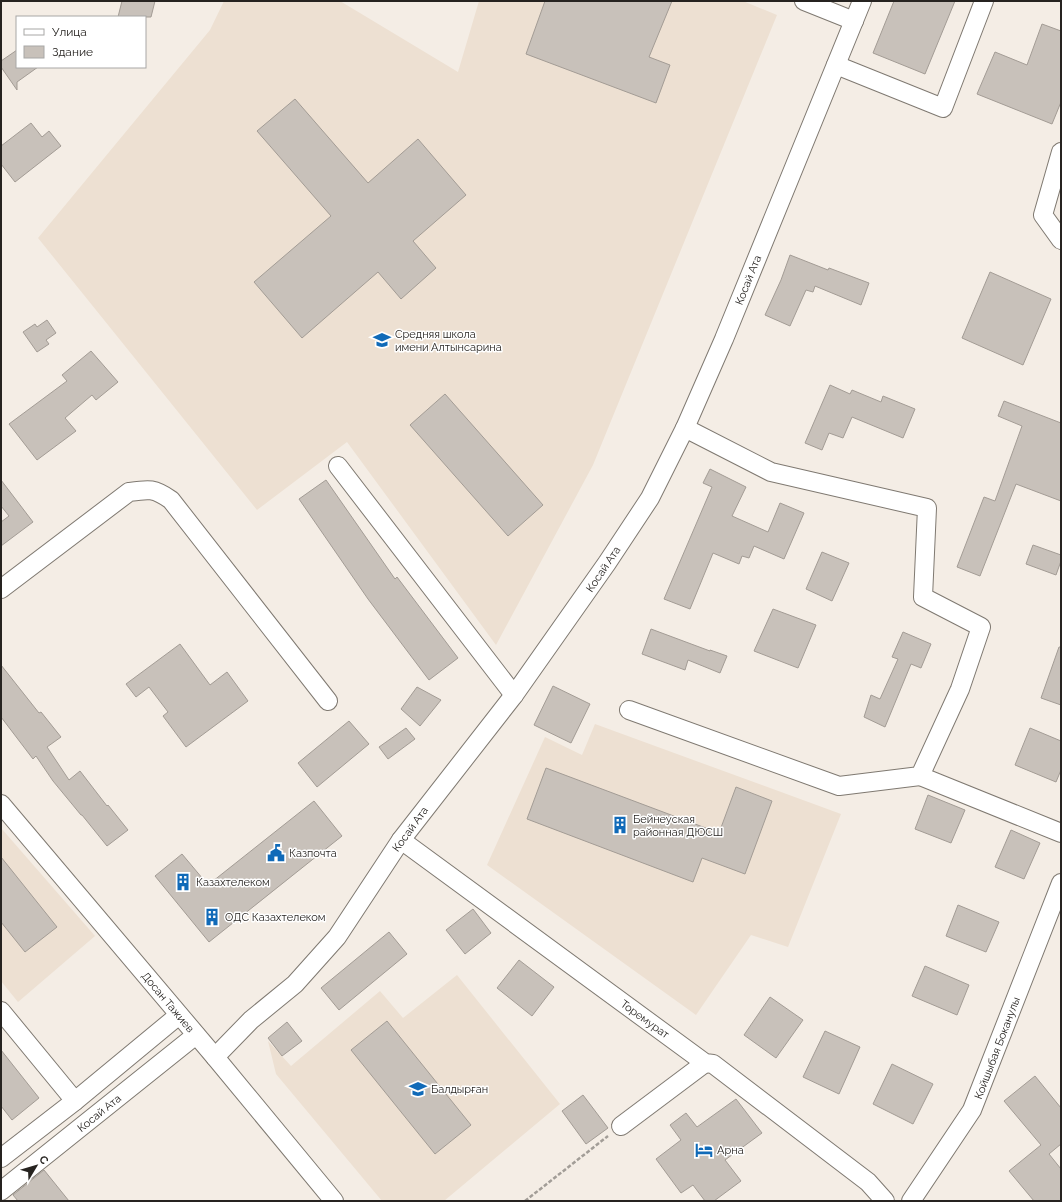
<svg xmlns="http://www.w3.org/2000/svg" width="1062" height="1202" font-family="Raleway,sans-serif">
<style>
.built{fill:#ede0d2}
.building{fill:#c8c1ba;stroke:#a39c95}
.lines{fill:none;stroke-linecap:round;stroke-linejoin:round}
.minor-casing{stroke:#7f7971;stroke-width:20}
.path{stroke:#a29d97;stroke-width:2.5;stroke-dasharray:4 2;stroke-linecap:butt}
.minor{stroke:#fff;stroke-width:18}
.labels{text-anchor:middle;stroke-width:3;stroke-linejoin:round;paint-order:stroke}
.street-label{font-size:11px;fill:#262320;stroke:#fff}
.poi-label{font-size:11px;fill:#262320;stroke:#fff;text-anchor:start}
</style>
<rect width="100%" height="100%" fill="#f4ede5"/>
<g class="built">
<path d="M 224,1 L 340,1 L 458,72 L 479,1 L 743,1 L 777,15 L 593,465 L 496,645 L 347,442 L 257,510 L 38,238 L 210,30 Z"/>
<path d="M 595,724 L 841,814 L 788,947 L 751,935 L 696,1015 L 487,865 L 545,737 L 582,755 Z"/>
<path d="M 1,828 L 95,936 L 18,1002 L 1,981 Z"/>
<path d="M 457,975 L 560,1104 L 444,1201 L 382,1201 L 276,1074 L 268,1041 L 291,1066 L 380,991 L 403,1018 Z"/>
</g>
<g class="building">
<path d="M 122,1 L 155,1 L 151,17 L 118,17 Z"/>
<path d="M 545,1 L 672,1 L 649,57 L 670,65 L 656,103 L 526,54 Z"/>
<path d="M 894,1 L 955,1 L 925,74 L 873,53 Z"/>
<path d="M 1042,24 L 1061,31 L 1061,102 L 1052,124 L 977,94 L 995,52 L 1027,65 Z"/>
<path d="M 17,50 L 17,67 L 38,67 L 17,82 L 17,90 L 1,67 L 1,61 Z"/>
<path d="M 295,99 L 368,183 L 418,139 L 466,195 L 413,241 L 436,268 L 401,299 L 378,272 L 302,338 L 254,282 L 331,216 L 257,131 Z"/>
<path d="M 31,123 L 42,137 L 49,131 L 61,146 L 15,182 L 1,164 L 1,146 Z"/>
<path d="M 790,255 L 828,270 L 829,268 L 869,283 L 861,305 L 815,286 L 813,292 L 806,290 L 790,326 L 765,315 L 781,280 Z"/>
<path d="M 990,272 L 1051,299 L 1023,365 L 962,338 Z"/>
<path d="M 47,320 L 56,333 L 46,340 L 49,344 L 37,352 L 23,332 L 35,324 L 37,327 Z"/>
<path d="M 91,351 L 118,382 L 96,400 L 92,395 L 65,418 L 76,431 L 37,460 L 9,424 L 67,381 L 62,375 Z"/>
<path d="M 830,385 L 850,394 L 852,390 L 881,402 L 883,396 L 915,409 L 903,438 L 852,417 L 843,438 L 829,433 L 822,450 L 805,443 Z"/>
<path d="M 445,394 L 543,505 L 508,536 L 410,425 Z"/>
<path d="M 1004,401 L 1061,423 L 1061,501 L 1016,484 L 980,576 L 957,567 L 984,497 L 995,501 L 1022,426 L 998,416 Z"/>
<path d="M 710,469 L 746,487 L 732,516 L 768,532 L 780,503 L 804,513 L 784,559 L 754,546 L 749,558 L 742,556 L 739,564 L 713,553 L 690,609 L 664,599 L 712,487 L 703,483 Z"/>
<path d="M 1,480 L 33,522 L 1,546 L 1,522 L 9,516 L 1,506 Z"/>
<path d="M 326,480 L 395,579 L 397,577 L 458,658 L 429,680 L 368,599 L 299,499 Z"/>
<path d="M 1033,545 L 1061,555 L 1061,561 L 1056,575 L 1026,564 Z"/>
<path d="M 822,552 L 849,563 L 832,601 L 806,589 Z"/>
<path d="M 773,609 L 816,625 L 798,668 L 754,651 Z"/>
<path d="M 651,629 L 710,651 L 710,650 L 727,656 L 720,673 L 688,660 L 685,670 L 642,654 Z"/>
<path d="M 903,632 L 931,644 L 921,668 L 911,664 L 885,727 L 864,717 L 871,695 L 880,699 L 898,659 L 892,657 Z"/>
<path d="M 180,644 L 210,685 L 227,672 L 248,701 L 186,747 L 163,716 L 168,712 L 149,687 L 136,697 L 126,684 Z"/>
<path d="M 1059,647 L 1061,647 L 1061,705 L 1041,698 Z"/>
<path d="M 1,665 L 39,713 L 41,712 L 61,737 L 47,747 L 69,780 L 80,771 L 107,806 L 108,805 L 128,830 L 107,846 L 82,815 L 81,815 L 53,781 L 36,756 L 33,759 L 1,717 Z"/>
<path d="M 553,686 L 590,704 L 571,743 L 534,725 Z"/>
<path d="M 417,687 L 441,700 L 420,726 L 401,709 Z"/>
<path d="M 349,721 L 369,744 L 317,787 L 298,763 Z"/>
<path d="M 406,728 L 415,739 L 388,759 L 379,747 Z"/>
<path d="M 1030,728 L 1061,741 L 1061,770 L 1056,782 L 1015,765 Z"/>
<path d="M 546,768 L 719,833 L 736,787 L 772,801 L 745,874 L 702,858 L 693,882 L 527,819 Z"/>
<path d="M 928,795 L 965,810 L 951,843 L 915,829 Z"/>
<path d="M 314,801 L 342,836 L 209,942 L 155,876 L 182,854 L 208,885 Z"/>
<path d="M 1011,830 L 1040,843 L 1024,879 L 995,867 Z"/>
<path d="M 1,857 L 57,927 L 25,952 L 1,922 Z"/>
<path d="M 958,905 L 999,922 L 986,952 L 946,936 Z"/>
<path d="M 473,909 L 491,933 L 465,954 L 446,930 Z"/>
<path d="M 389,932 L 407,954 L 339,1010 L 321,988 Z"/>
<path d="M 519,960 L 554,987 L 532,1016 L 497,988 Z"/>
<path d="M 925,966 L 969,985 L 957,1015 L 912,996 Z"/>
<path d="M 770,997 L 803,1020 L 776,1058 L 744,1035 Z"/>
<path d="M 387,1021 L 471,1125 L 435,1154 L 351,1050 Z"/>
<path d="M 287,1022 L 302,1041 L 282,1056 L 268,1038 Z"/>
<path d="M 825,1031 L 860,1047 L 839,1094 L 803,1077 Z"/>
<path d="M 1,1050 L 39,1098 L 12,1120 L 1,1106 Z"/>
<path d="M 892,1064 L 933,1084 L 913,1124 L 873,1104 Z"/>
<path d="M 1035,1076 L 1061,1108 L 1061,1144 L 1049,1154 L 1061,1169 L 1061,1201 L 1034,1201 L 1009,1171 L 1041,1145 L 1004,1101 Z"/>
<path d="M 583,1095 L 608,1128 L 586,1144 L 562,1111 Z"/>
<path d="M 736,1099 L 762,1133 L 725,1160 L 741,1181 L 714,1201 L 705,1201 L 693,1185 L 681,1193 L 656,1159 L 681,1140 L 670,1125 L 686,1113 L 697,1127 Z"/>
<path d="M 44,1170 L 69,1201 L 18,1201 L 13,1195 Z"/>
</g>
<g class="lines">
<g class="minor-casing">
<g id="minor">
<path d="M 804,1 L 854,21"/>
<path d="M 836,65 L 943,108 L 984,1"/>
<path d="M 1061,152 L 1043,215 L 1061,240"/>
<path d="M 338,466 L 514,695"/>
<path d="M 1,589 L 129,492 C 149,489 154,488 171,500 L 328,701"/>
<path d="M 629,710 L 839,786 L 920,776 L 960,689 L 981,627 L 923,597 L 927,508 L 771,472 L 685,428"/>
<path d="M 920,776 L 1061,833"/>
<path d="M 1,804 L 215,1057 L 334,1201"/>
<path d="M 401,840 L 705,1063 L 713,1064 L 868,1182 L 885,1201"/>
<path d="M 1,1011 L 75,1101"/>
<path d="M 215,1057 L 251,1020 L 295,984 L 337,937 L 401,840 L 514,695 L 607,563 L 650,498 L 685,428 L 724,339 L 862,1"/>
<path d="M 621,1126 L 705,1063"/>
<path d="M 1,1158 L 75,1101 L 179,1015"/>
<path d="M 1,1191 L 196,1035"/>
<path d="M 911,1201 L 972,1110 L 1061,883"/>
</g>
</g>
<path class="path" d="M 525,1201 L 608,1136"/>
<use href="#minor" class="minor"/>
</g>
<defs>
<g id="school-bare" transform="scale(1.38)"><path d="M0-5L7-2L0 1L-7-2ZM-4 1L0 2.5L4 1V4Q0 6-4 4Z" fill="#106ab8" stroke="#fff" stroke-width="2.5" paint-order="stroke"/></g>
<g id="building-bare" transform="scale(1.38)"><path d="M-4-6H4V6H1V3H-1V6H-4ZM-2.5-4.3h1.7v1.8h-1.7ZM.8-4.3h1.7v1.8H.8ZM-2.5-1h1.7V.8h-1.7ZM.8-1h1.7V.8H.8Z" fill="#106ab8" stroke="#fff" stroke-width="2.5" paint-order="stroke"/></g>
<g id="civic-bare" transform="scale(1.38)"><path d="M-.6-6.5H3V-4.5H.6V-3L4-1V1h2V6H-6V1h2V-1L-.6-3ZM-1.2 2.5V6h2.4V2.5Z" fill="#106ab8" stroke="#fff" stroke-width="2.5" paint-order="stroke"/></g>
<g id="hotel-bare" transform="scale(1.38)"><path d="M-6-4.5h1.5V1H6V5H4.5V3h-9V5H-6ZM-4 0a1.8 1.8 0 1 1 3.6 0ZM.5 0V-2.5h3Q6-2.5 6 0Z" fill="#106ab8" stroke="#fff" stroke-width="2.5" paint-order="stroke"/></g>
</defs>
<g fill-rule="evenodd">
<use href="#school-bare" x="382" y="340"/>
<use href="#building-bare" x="620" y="825"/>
<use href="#civic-bare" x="276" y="853"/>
<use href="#building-bare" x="183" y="882"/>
<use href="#building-bare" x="212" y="917"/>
<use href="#school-bare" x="418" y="1089"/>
<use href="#hotel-bare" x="704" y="1150"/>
</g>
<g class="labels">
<g class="street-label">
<text transform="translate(748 280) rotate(-68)" y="4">Косай Ата</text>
<text transform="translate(603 569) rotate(-56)" y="4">Косай Ата</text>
<text transform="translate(410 829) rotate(-54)" y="4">Косай Ата</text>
<text transform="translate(168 1002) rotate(50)" y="4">Досан Тажиев</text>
<text transform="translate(645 1019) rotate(36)" y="4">Торемурат</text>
<text transform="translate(997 1048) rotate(-69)" y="4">Койшыбая Боканулы</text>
<text transform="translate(99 1113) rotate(-39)" y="4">Косай Ата</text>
</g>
<g class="poi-label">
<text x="395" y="338">Средняя школа<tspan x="395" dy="13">имени Алтынсарина</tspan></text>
<text x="633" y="823">Бейнеуская<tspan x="633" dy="13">районная ДЮСШ</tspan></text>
<text x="289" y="857">Казпочта</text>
<text x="196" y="886">Казахтелеком</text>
<text x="225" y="921">ОДС Казахтелеком</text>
<text x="431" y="1093">Балдырған</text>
<text x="717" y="1154">Арна</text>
</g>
</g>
<rect width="1062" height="1202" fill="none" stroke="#262320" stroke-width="4"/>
<rect x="16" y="16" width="130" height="52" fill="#ffffff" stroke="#a8a7a6"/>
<rect x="24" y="29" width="20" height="6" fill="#ffffff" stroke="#a8a7a6"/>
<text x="52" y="36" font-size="12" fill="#262320">Улица</text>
<rect x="24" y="46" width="20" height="12" fill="#c8c1ba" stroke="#a8a7a6"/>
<text x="52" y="56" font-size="12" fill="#262320">Здание</text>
<g transform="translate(36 1166) rotate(52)" stroke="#ffffff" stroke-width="3" paint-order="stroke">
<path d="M0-3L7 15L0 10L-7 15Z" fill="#262320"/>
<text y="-6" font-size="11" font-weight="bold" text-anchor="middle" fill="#262320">С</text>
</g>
</svg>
